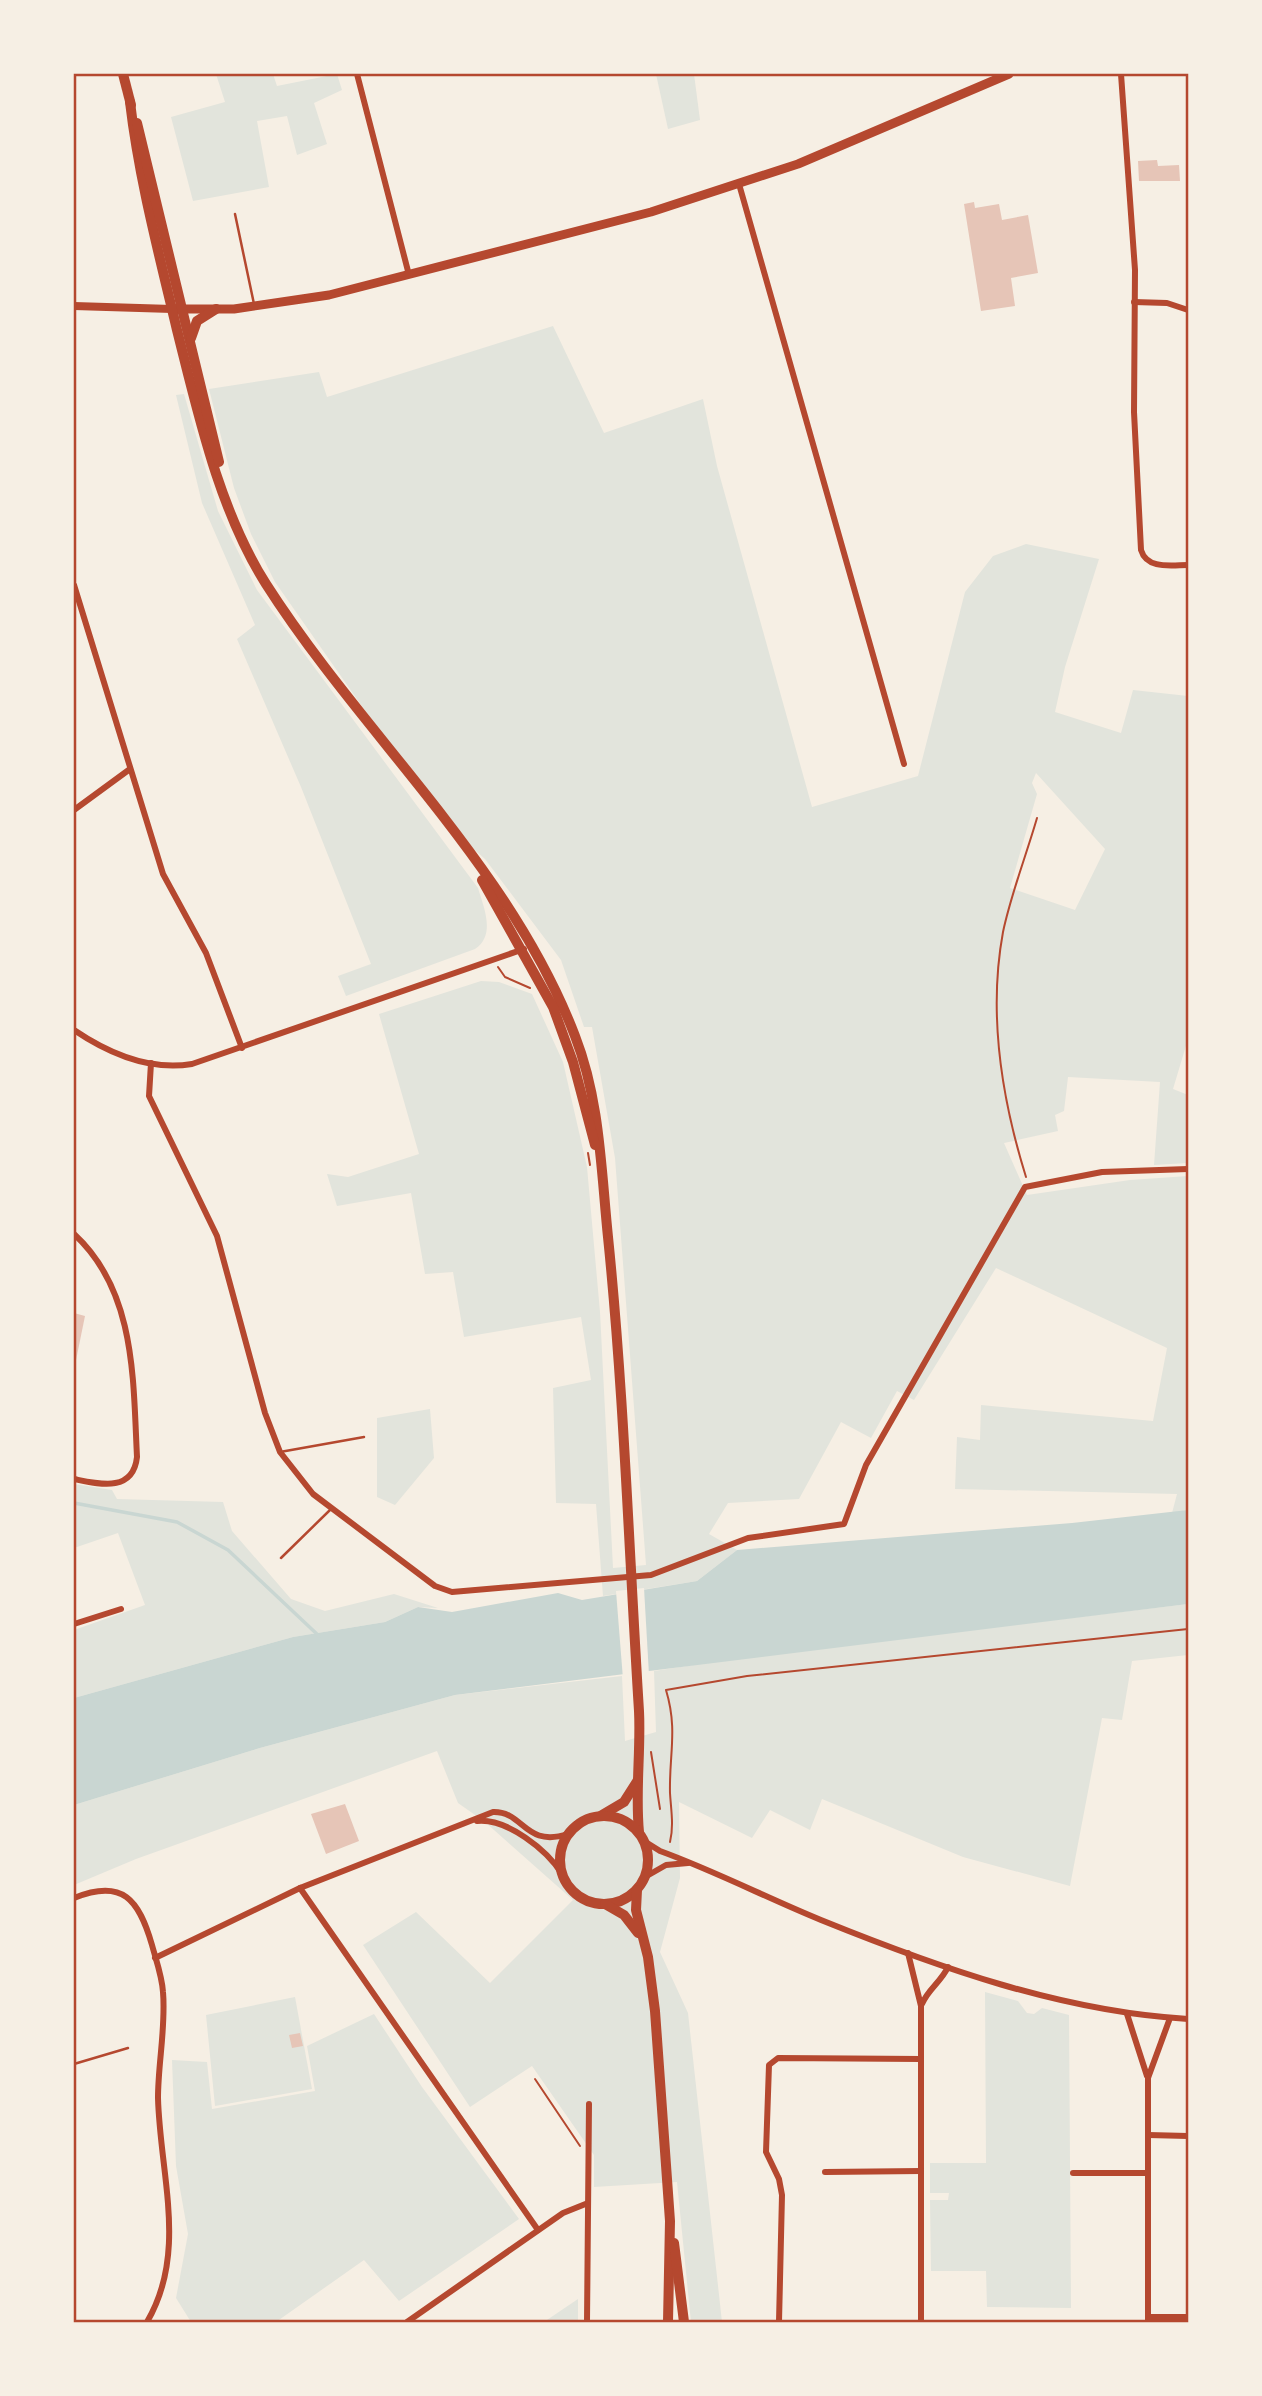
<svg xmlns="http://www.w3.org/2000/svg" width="1262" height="2396" font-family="'Fira Sans Condensed',sans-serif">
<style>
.green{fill:#e2e4dc;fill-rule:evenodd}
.water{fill:#c9d6d2}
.pier{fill:#f6efe4}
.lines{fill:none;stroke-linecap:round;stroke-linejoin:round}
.stream{stroke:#c9d6d2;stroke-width:3.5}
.building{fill:#e6c5b7}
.path{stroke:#b5482f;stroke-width:2}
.service{stroke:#b5482f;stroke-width:2.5}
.minor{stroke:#b5482f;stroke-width:6}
.tertiary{stroke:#b5482f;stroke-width:8}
.secondary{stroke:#b5482f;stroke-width:9}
.primary{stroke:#b5482f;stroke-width:10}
.neatline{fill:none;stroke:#b5482f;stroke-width:2.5}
</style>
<rect width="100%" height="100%" fill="#f6efe4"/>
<g class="green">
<path d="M 216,74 L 273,74 L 277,86 L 337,74 L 342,90 L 314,103 L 327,144 L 297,155 L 287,116 L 257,121 L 269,187 L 193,201 L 171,117 L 225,102 Z"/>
<path d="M 656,74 L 694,74 L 700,120 L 668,129 Z"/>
<path d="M 553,326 L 604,433 L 703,399 L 717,466 L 812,807 L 918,776 L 965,592 L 993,556 L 1026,544 L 1099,559 L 1065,667 L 1055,712 L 1121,733 L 1133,690 L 1188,696 L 1188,1039 L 1173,1089 L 1188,1095 L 1188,1163 L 1154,1165 L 1160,1082 L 1068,1077 L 1064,1111 L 1055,1115 L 1058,1131 L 1004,1143 L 1027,1195 L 1130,1180 L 1188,1176 L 1188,1510 L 1172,1513 L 1177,1494 L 955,1489 L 957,1437 L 980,1440 L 981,1405 L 1153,1421 L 1167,1348 L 996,1268 L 914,1400 L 897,1391 L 871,1438 L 841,1422 L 799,1499 L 728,1503 L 709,1534 L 737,1550 L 697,1581 L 603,1596 L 596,1504 L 556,1503 L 553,1388 L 591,1380 L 581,1317 L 464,1337 L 453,1272 L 425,1274 L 411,1193 L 337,1206 L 327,1174 L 348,1177 L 419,1154 L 379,1014 L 481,981 L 499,982 L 532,994 L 563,1062 L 587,1167 L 600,1312 L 613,1568 L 646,1565 L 615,1158 L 592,1027 L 584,1027 L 561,960 L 485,859 L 469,845 L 373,722 L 275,582 L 251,534 L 234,488 L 209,389 L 319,372 L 327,397 ZM 1036,773 L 1105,849 L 1075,910 L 1010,888 L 1037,794 L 1032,783 Z"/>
<path d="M 184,394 L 218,511 L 257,590 L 478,888 C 484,908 496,935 475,949 L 346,996 L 338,976 L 371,964 L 301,787 L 237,639 L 255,625 L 202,503 L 176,395 Z"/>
<path d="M 430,1409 L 434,1458 L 395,1505 L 377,1497 L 377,1418 Z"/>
<path d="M 74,1484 L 112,1490 L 117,1499 L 223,1502 L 232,1531 L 291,1599 L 325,1611 L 394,1594 L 438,1608 L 418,1607 L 385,1622 L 293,1637 L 74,1698 L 74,1630 L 145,1605 L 118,1533 L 74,1548 Z"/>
<path d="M 1188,1604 L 1188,1655 L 1132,1661 L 1122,1720 L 1102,1718 L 1070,1886 L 963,1857 L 822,1799 L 810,1830 L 770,1810 L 752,1838 L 679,1802 L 680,1878 L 660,1952 L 688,2013 L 722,2322 L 691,2322 L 677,2182 L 594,2187 L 594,2155 L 532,2066 L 470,2107 L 363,1945 L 416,1912 L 490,1983 L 573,1900 L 485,1822 L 458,1803 L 437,1751 L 136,1859 L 74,1885 L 74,1805 L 260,1748 L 455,1695 L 622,1676 L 625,1741 L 656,1732 L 654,1671 L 759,1655 Z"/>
<path d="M 985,1992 L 1018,2001 L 1027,2013 L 1034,2014 L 1042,2008 L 1069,2015 L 1071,2308 L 987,2307 L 986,2271 L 931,2271 L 930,2200 L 948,2200 L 949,2193 L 930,2193 L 930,2163 L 986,2163 Z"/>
<path d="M 295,1997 L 312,2089 L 215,2106 L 206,2015 Z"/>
<path d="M 374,2014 L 422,2087 L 519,2219 L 399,2301 L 364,2260 L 276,2322 L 191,2322 L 176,2298 L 188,2234 L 176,2166 L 172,2060 L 207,2062 L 212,2109 L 315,2091 L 307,2046 Z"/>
<path d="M 578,2299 L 578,2322 L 544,2322 Z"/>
</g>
<path class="water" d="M 1188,1510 L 1188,1604 L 455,1695 L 260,1748 L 74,1805 L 74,1698 L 293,1637 L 385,1622 L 418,1607 L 452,1612 L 558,1593 L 582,1600 L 697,1581 L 737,1550 L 1072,1523 Z"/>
<path class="pier" d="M 644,1588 L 649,1675 L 623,1679 L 616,1591 Z"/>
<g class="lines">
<path class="stream" d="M 74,1503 L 177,1522 L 228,1550 L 319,1636"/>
</g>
<g class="building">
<path d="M 1157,160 L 1158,166 L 1179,165 L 1180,181 L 1139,181 L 1138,161 Z"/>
<path d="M 974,202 L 975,208 L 999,204 L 1002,220 L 1028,215 L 1038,273 L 1011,278 L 1015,306 L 981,311 L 964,204 Z"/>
<path d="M 74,1313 L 85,1316 L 75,1365 L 74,1365 Z"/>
<path d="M 345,1804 L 359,1841 L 326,1854 L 311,1814 Z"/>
<path d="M 300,2033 L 303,2046 L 292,2048 L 289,2035 Z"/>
</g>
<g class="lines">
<g class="path">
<path d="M 498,967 L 505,977 L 530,988"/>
<path d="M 588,1153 L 590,1165"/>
<path d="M 1026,1177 C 1002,1100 988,1013 1003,932 C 1011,894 1026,856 1037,818"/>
<path d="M 651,1752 L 660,1809"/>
<path d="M 670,1842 C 674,1825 671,1810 670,1793 C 669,1754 678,1730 666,1690 L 747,1676 L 1188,1629"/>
<path d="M 535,2079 L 580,2146"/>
</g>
<g class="service">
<path d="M 235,214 L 254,304"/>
<path d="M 280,1452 L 364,1437"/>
<path d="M 281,1558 L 331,1509"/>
<path d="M 74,2064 L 128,2048"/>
</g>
<g class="minor">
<path d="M 357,74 L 409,275"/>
<path d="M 1121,74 L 1135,270 L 1134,412 L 1141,550 C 1147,570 1172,565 1188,565"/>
<path d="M 739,184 L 904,764"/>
<path d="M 1134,302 L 1167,303 L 1188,310"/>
<path d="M 74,585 L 163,874 L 206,953 L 242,1048"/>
<path d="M 74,810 L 130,769"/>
<path d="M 74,1030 C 108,1053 150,1071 192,1064 L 524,949"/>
<path d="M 151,1063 L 149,1096 L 217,1236 L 265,1413 L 280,1452 L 313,1494 L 435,1586 L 452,1592 L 651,1575 L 748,1538 L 844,1524 L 866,1465 L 1025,1187 L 1102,1172 L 1188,1169"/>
<path d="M 74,1234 C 136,1291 133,1379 137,1457 C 133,1493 99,1484 74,1479"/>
<path d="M 74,1624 L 121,1609"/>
<path d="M 477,1821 C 507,1818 547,1850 562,1874"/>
<path d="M 644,1841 L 660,1851 C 715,1871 767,1898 821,1920 C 937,1967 1063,2012 1188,2019"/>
<path d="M 645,1877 L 666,1865 L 688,1863"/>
<path d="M 300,1888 L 538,2230"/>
<path d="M 74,1898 C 123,1878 139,1900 152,1945 C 156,1960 162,1976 163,1992 C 166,2027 158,2063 158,2098 C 160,2175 188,2252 147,2322"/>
<path d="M 908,1953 L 921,2006 L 921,2322"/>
<path d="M 155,1958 L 300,1888 L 493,1812 C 524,1811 524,1848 568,1834"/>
<path d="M 922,2004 C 928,1989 941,1982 948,1967"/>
<path d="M 1127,2014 L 1147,2076"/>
<path d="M 1148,2135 L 1188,2136"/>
<path d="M 825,2172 L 921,2171"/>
<path d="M 1073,2173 L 1148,2173"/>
<path d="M 1148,2317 L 1188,2317"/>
<path d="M 407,2322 L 563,2213 L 588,2203"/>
<path d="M 587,2322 L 589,2104"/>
<path d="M 779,2322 L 782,2195 L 779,2179 L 766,2152 L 769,2065 L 778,2058 L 921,2059"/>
<path d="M 1148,2322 L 1148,2078 L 1170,2018"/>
</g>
<path class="tertiary" d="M 74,306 L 172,309"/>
<path class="secondary" d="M 177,309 L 234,309 L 329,295 L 651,212 L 798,164 L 1009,74"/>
<g class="primary">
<path d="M 123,74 L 131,105"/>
<path d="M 130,102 C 139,179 159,254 177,330 C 198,413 219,510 266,584 C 363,736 510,865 575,1036 C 600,1100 601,1169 608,1237 C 624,1394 629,1553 639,1711 C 641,1751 635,1792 639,1832"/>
<path d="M 137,123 L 219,462"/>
<path d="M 191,338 L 197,321 L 216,309"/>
<path d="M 482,880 L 553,1007 L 573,1062 L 595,1145"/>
<path d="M 602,1815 L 624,1802 L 638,1780"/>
<circle cx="604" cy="1860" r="44"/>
<path d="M 637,1890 L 636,1910 L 648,1957 L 655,2011 L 670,2221 L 668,2322"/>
<path d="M 605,1904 L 624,1915 L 638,1933"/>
<path d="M 674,2243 L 684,2322"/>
</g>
</g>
<rect width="1262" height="2396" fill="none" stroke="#f6efe4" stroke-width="150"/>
<rect x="75" y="75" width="1112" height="2246" class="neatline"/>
</svg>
